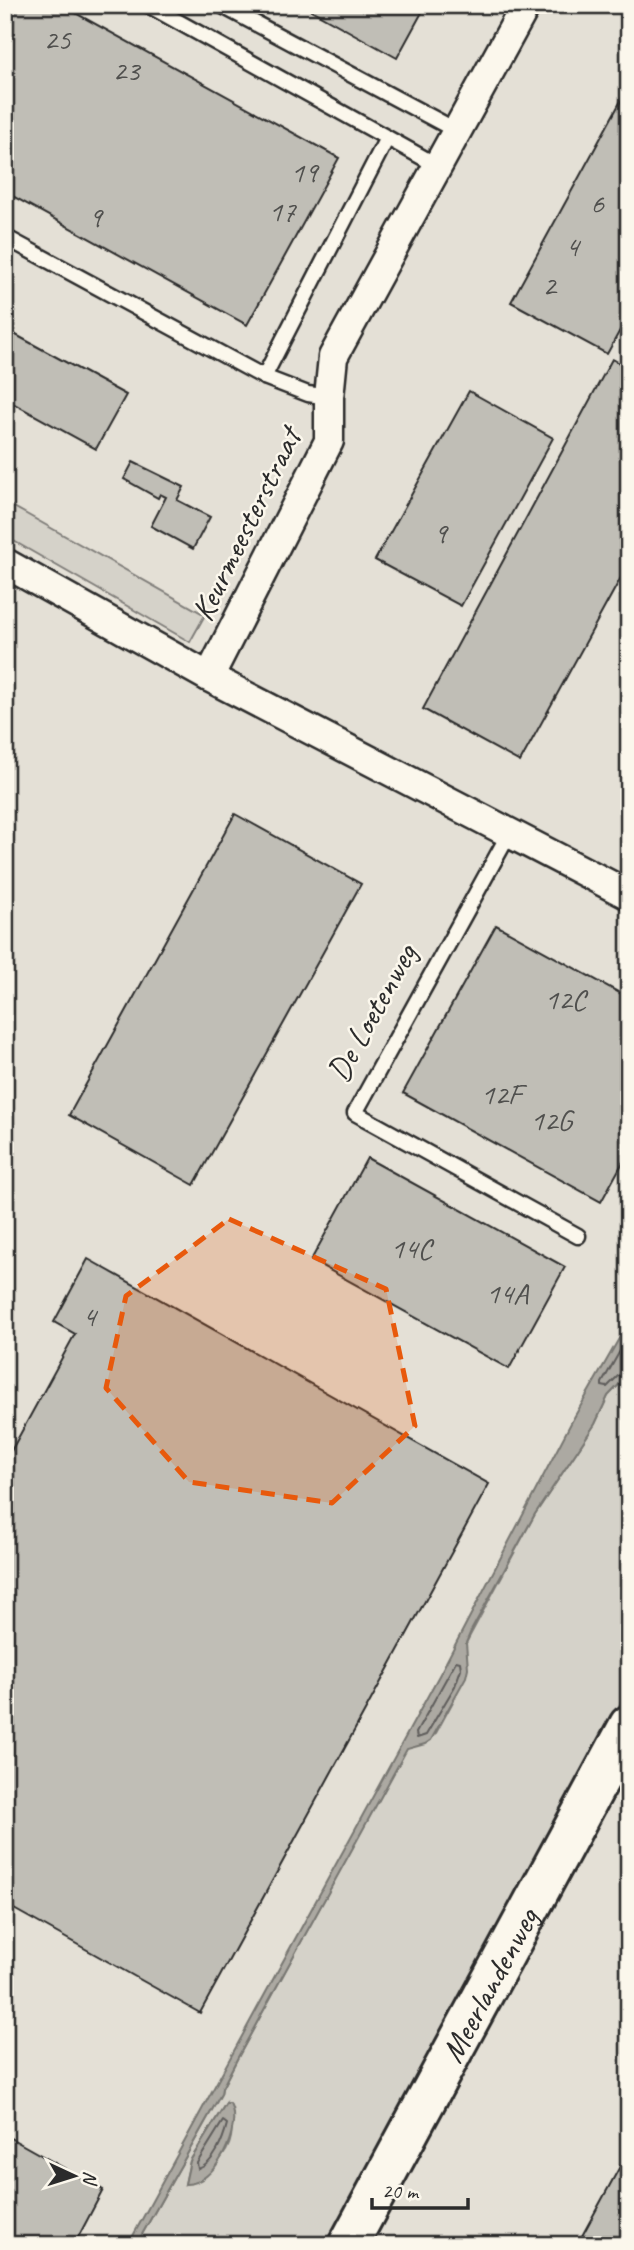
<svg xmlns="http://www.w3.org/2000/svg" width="634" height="2250" font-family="Caveat,sans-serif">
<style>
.built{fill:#e4e0d6}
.green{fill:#d5d2c9;stroke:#807e7a;stroke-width:2;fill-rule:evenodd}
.water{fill:#aca9a2;stroke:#787772;stroke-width:2}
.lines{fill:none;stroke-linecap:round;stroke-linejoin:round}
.shore{stroke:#5f5d5b;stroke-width:2}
.building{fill:#c0beb6;stroke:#2b2b2b;stroke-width:2}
.lane-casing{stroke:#2b2b2b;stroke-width:19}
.street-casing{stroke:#2b2b2b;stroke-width:33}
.secondary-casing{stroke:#2b2b2b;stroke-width:44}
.lane{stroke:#fbf7ec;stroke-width:14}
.street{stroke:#fbf7ec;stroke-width:28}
.secondary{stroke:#fbf7ec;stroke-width:38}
.marked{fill:#e8590c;fill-opacity:0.2;stroke:#e8590c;stroke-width:5;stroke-dasharray:14 9;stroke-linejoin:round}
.labels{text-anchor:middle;stroke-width:5;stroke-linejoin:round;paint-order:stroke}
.number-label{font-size:30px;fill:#50504e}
.street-label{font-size:33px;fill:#2b2b2b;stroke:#fbf7ec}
</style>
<rect width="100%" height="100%" fill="#f3efe4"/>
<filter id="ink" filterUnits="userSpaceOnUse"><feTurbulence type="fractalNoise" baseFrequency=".0143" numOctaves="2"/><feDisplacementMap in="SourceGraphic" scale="14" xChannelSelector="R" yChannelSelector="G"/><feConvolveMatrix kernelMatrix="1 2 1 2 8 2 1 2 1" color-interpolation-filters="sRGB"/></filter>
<g filter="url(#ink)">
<rect class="built" x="5" y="5" width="624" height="2240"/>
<g class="green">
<path d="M 5,502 L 205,615 L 190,642 L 5,536 Z"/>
<path d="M 629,1374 L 629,1687 L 494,1944 L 330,2245 L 136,2245 L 221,2094 L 222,2088 L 237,2059 L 402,1757 L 407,1748 L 436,1733 L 456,1696 L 466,1654 L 466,1643 L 535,1514 L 595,1424 L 608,1396 ZM 226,2103 C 228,2113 233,2127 231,2137 C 227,2161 204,2172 185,2184 L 190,2161 Z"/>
</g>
<g class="water">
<path d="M 629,1321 L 629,1374 L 608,1396 L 595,1424 L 535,1514 L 471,1631 L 466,1643 L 468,1668 L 466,1677 L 431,1740 L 425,1744 L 407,1749 L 237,2059 L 222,2088 L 221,2094 L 136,2245 L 128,2245 L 442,1670 L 572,1421 Z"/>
<path d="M 226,2103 L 230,2103 C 243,2128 215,2186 185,2184 L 190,2161 Z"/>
</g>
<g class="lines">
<g class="shore">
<path d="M 629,1335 L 602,1383 L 602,1386 L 607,1387 L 622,1372 L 629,1370"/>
<path d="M 456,1661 L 460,1662 L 461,1669 L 455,1686 L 426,1735 L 417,1738 L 416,1733 Z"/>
<path d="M 223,2121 L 227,2124 C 223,2140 214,2164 198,2169 L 197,2163 Z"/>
</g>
</g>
<g class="building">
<path d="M 13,5 L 61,5 L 339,158 L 247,325 L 5,192 L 5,19 Z"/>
<path d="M 302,5 L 426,5 L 397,58 Z"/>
<path d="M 629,86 L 629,314 L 607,354 L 511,302 Z"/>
<path d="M 5,329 L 126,395 L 96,449 L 5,399 Z"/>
<path d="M 612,359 L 629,368 L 629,563 L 520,762 L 423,709 Z"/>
<path d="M 469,391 L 553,438 L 461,606 L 375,560 Z"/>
<path d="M 133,462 L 184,487 L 177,500 L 210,517 L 193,549 L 151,526 L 166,497 L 160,494 L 158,498 L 124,479 Z"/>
<path d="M 235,814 L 361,884 L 194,1185 L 69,1115 Z"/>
<path d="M 496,925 L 629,998 L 629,1151 L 601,1202 L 403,1093 Z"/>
<path d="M 367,1158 L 565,1267 L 509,1369 L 311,1260 Z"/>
<path d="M 88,1259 L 489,1484 L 200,2013 L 5,1904 L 5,1462 L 75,1334 L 54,1322 Z"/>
<path d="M 5,2135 L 103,2190 L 74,2245 L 5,2245 Z"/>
<path d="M 629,2150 L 629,2245 L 577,2245 Z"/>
</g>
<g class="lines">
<g class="lane-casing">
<g id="lane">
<path d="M 148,5 L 438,166"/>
<path d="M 221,5 L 457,131"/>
<path d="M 5,237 L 264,377 L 308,394 L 329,397"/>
<path d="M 264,377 L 387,138"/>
<path d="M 510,832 L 355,1113 L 578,1236"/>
</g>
</g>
<g class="street-casing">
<g id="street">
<path d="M 5,563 L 209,677 L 629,895"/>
<path d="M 209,677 L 329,441 L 329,397 L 333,357 L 526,5"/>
</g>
</g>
<g class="secondary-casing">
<g id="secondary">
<path id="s1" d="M 348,2245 L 629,1725"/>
</g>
</g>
<use href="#lane" class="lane"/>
<use href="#street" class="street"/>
<use href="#secondary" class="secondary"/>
</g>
</g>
<path class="marked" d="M 229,1219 L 386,1289 L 415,1426 L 332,1503 L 189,1482 L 106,1388 L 126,1296 Z"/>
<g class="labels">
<g class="number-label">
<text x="57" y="49">25</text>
<text x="126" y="80">23</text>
<text x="304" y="182">19</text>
<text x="597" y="213">6</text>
<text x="282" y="221">17</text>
<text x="95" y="227">9</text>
<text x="572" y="256">4</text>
<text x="549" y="295">2</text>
<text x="440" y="543">9</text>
<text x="565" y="1009">12C</text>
<text x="501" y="1104">12F</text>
<text x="551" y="1130">12G</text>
<text x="411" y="1258">14C</text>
<text x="507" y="1303">14A</text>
<text x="89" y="1326">4</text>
</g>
<g class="street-label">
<text transform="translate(245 524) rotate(-64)" y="12">Keurmeesterstraat</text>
<text transform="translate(371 1012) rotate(-61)" y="12">De Loetenweg</text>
<text dy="12" stroke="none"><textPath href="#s1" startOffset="296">Meerlandenweg</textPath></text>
</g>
</g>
<rect width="634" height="2250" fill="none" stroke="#fbf7ec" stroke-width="28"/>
<rect x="14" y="14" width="606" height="2222" fill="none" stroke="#2b2b2b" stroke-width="2.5" filter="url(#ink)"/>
<g transform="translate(74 2176) rotate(94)" stroke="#fbf7ec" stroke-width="5" paint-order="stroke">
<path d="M0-5L12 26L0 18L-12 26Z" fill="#2b2b2b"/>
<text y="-10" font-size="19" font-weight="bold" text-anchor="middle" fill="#2b2b2b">N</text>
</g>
<path d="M372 2198v10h96v-10" fill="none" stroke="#2b2b2b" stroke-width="3.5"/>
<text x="382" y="2198" font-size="21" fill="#2b2b2b" stroke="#fbf7ec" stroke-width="5" paint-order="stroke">20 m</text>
</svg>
